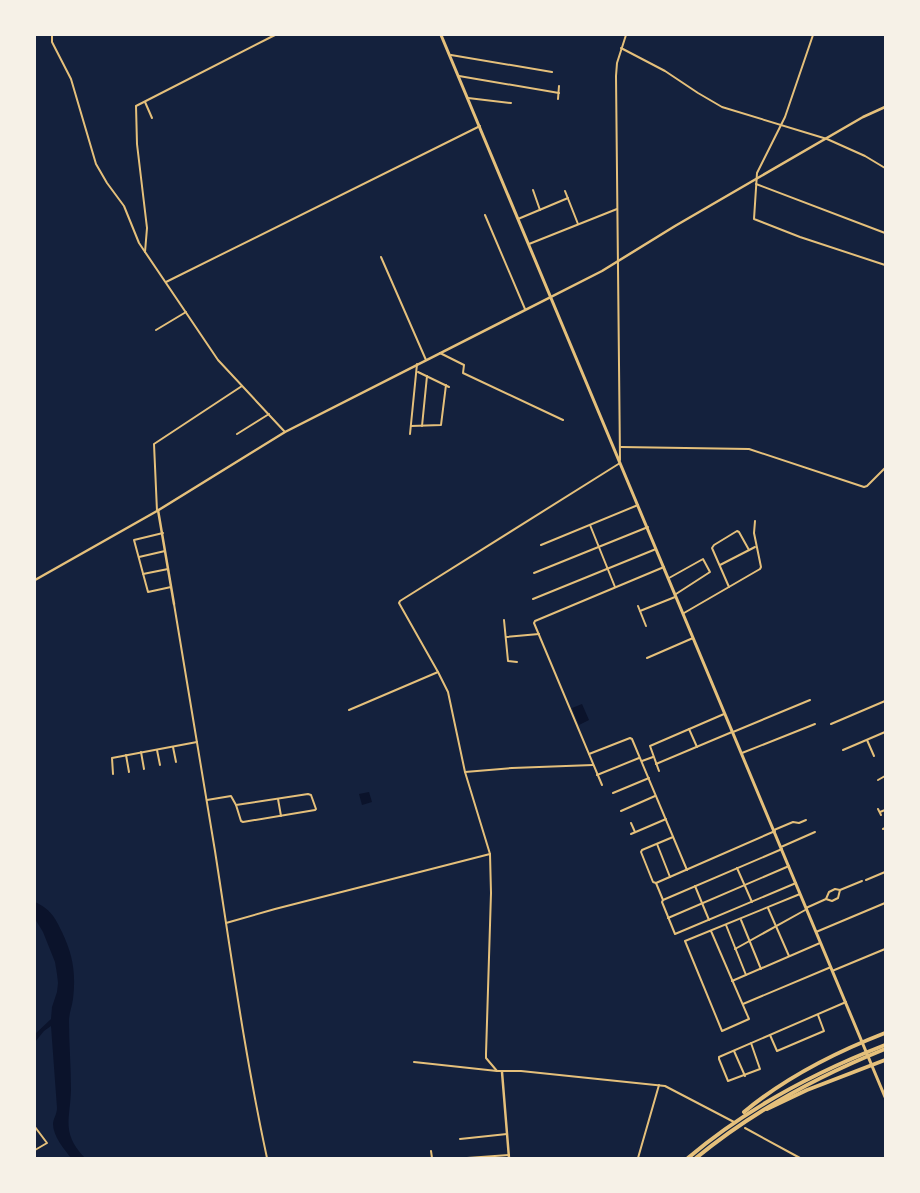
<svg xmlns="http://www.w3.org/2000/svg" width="920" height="1193" font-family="Roboto,sans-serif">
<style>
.water{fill:#0b132b}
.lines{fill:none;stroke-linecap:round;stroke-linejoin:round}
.minor{stroke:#e5c07b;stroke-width:2}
.tertiary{stroke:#e5c07b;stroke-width:2.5}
.primary{stroke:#e5c07b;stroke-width:3}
.trunk{stroke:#e5c07b;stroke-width:4}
</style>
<rect width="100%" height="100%" fill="#14213d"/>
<g class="water">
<path d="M 582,704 L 589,720 L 579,725 L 572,708 Z"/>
<path d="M 369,792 L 372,802 L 362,805 L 359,794 Z"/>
<path d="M 35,902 C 50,909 55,917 62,932 C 73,955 76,973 73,999 C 72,1006 69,1014 69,1021 C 69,1044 71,1067 71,1090 C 70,1120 61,1133 85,1158 L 71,1158 C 64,1149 53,1136 53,1124 C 53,1119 57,1114 57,1108 L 51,1026 L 44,1031 L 35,1042 L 35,1034 L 51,1019 L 52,1007 L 57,992 L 58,983 L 57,974 L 55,962 L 43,932 L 35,919 Z"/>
</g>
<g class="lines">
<g class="minor">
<path d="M 52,35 L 52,42 L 71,79 L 96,164 L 107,183 L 124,206 L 139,243 L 218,360 L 285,432"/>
<path d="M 813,35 L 785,117 L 757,173 L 754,219 L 800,237 L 885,265"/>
<path d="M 621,48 L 665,71 L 698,93 L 722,107 L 827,139 L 865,156 L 885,168"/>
<path d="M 451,55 L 552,72"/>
<path d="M 459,76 L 559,93"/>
<path d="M 468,98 L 511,103"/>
<path d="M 558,99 L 559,86"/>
<path d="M 145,102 L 152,118"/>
<path d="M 756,184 L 885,233"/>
<path d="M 533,190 L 540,210"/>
<path d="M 565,191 L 578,224"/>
<path d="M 485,215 L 525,309"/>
<path d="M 518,219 L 568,198"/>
<path d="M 529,244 L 617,209"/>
<path d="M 145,252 L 147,228 L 137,144 L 136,106 L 275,35"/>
<path d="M 381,257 L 426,360"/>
<path d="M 166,282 L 480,126"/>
<path d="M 156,330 L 186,312"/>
<path d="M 440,353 L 464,365 L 463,373 L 563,420"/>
<path d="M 418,372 L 449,387"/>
<path d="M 411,426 L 441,425 L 446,385"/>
<path d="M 422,426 L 427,376"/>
<path d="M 237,434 L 269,414"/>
<path d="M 410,434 L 417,364"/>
<path d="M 621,447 L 749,449 L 864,487 L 867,486 L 885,468"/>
<path d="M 620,460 L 616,76 L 617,63 L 626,35"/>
<path d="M 157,511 L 154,444 L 242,386"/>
<path d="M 590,525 L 615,587"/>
<path d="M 163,533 L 134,540 L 148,592 L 171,587"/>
<path d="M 541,545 L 638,505"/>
<path d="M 139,557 L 165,551"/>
<path d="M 720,565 L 755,547"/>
<path d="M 534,573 L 648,527"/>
<path d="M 143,574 L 168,569"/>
<path d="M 669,578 L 703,559 L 710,572 L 676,594"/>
<path d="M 729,587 L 712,548 L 714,545 L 737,531 L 739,532 L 749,550"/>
<path d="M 533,599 L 656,549"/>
<path d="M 174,604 C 187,686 202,769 215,851 C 231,954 245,1056 267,1158"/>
<path d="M 638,606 L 646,626"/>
<path d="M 640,611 L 675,597"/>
<path d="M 684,613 L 760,569 L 761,567 L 754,533 L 755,521"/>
<path d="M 504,620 L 508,661 L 517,662"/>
<path d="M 506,637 L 539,634"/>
<path d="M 647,658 L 693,638"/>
<path d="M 349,710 L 438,672"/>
<path d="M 831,724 L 885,701"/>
<path d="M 689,729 L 697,747"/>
<path d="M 733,732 L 810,700"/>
<path d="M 867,740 L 874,756"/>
<path d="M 173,747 L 176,762"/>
<path d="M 157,750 L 160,765"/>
<path d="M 843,750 L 885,732"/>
<path d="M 141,752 L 144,769"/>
<path d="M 742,753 L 815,724"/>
<path d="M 589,754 L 630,738 L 632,739 L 687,870"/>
<path d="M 126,755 L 129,772"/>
<path d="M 642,761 L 653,757"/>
<path d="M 656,764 L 732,732"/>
<path d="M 659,771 L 650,746 L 724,714"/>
<path d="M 465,772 L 512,768 L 593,765"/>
<path d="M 113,774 L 112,758 L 197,742"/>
<path d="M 597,775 L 639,758"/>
<path d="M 878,780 L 885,776"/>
<path d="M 602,785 L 534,623 L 535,621 L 664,567"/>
<path d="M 613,793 L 649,778"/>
<path d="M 308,794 L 311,795 L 316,809 L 315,810 L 243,822 L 241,821 L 236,805 Z"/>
<path d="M 278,799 L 281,816"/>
<path d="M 207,800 L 231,796 L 236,805"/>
<path d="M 878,809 L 881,815"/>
<path d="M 621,811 L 655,796"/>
<path d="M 880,812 L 885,810"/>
<path d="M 631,823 L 635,832"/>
<path d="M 883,829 L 885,828"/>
<path d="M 774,830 L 793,822 L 799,823 L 806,820"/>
<path d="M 631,834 L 666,819"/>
<path d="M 673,837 L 642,850 L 641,852 L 653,882 L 656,883 L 663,900 L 662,902 L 675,934 L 796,883"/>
<path d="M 657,844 L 670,877"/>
<path d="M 781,847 L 815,832"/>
<path d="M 737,868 L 752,902"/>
<path d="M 866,880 L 885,872"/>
<path d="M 656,883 L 775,831"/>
<path d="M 695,886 L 709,920"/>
<path d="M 826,899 L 832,901 L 838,898 L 840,890"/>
<path d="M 663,900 L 782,849"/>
<path d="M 768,908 L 789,956"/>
<path d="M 806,908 L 826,899 L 829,892 L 835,889 L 840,890 L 862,881"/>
<path d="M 668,918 L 789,866"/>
<path d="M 741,920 L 761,969"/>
<path d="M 226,923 L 275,909 L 490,854"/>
<path d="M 726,925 L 746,975"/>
<path d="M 711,931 L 749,1019 L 722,1031 L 685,941 L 800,894"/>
<path d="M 816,932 L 885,903"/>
<path d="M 735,949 L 807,909"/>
<path d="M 832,971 L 885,949"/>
<path d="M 732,981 L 820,943"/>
<path d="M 743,1004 L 831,967"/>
<path d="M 770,1035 L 777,1051 L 824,1031 L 818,1015"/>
<path d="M 751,1043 L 760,1069 L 728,1081 L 719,1059 L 719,1057 L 846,1002"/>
<path d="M 734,1051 L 745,1076"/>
<path d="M 414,1062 L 497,1071 L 521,1071 L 665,1086 L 734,1122"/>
<path d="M 497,1071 L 486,1058 L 486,1054 L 491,893 L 490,854 L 465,772 L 448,692 L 438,672 L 399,603 L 400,601 L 620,463"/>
<path d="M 35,1127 L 47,1143 L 35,1150"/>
<path d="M 745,1128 L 800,1158"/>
<path d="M 460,1139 L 507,1134"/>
<path d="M 431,1151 L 432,1158"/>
<path d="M 467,1158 L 509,1155"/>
<path d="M 638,1158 L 659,1085"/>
</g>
<g class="tertiary">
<path d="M 158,510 L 174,604"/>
<path d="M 35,580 L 157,511 L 285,432 L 602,271 L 675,226 L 863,117 L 885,107"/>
<path d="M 502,1072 L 509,1158"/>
</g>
<path class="primary" d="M 441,35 L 885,1097"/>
<g class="trunk">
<path d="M 767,1109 L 807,1090 L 885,1060"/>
<path d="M 744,1112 C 785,1078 836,1052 885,1033"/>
<path d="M 688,1158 C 747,1108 813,1073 885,1045"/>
<path d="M 696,1158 C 753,1111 816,1077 885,1049"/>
</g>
</g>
<rect width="920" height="1193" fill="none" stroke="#f6f1e7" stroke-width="72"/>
</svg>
